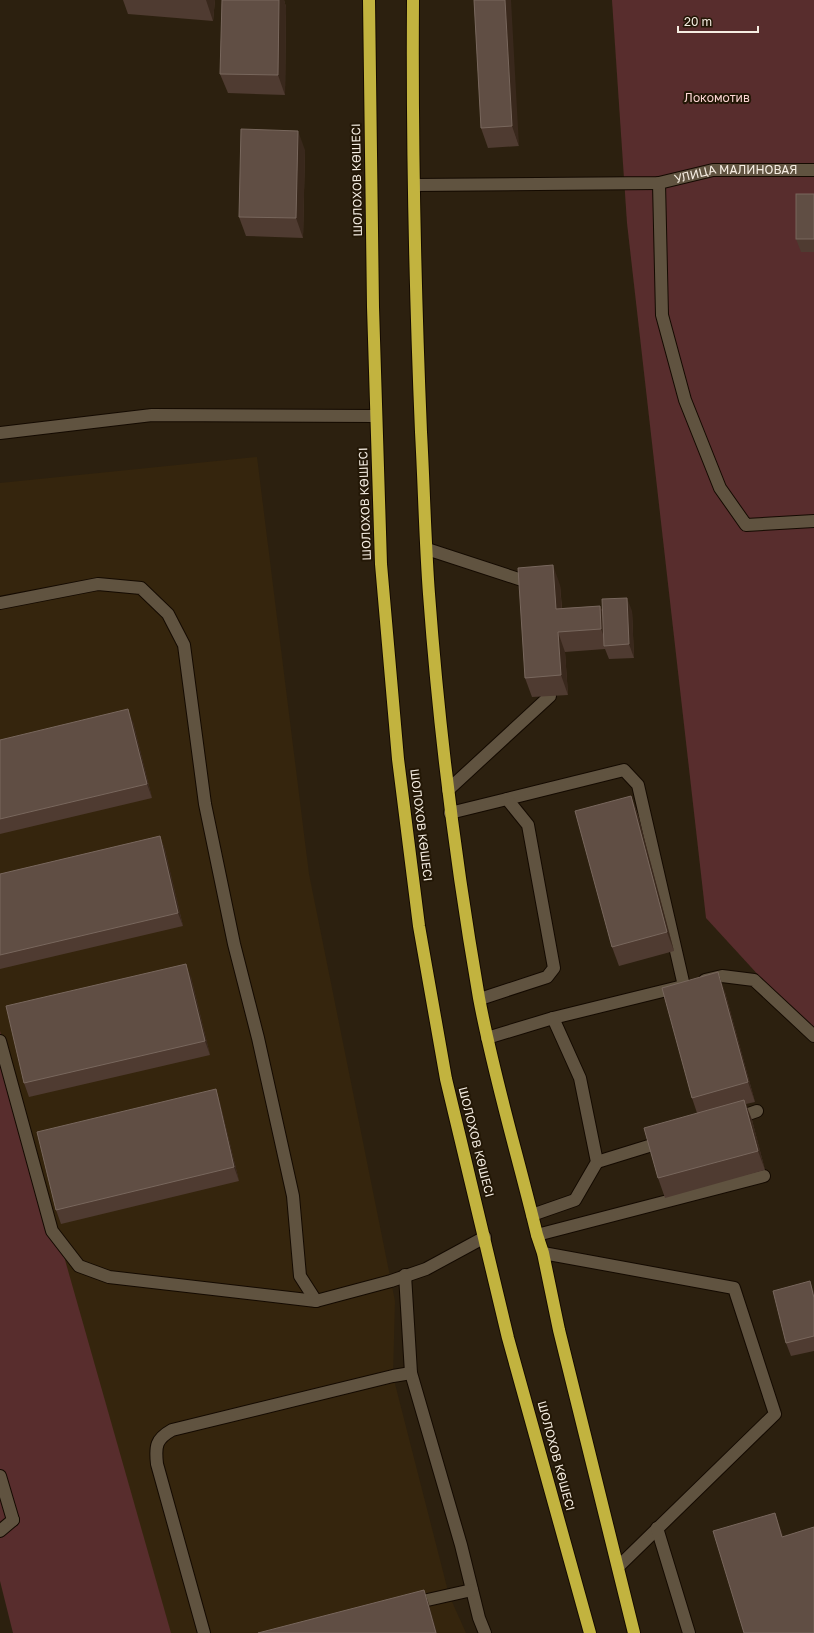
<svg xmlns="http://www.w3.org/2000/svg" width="814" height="1633" font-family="'Golos Text',sans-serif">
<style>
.built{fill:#35250d}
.green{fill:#582d2d}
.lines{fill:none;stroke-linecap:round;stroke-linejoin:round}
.lane-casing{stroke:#140a00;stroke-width:14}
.street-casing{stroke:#140a00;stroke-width:14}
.highway-casing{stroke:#140a00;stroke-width:14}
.lane{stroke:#605340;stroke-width:12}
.street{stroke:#605340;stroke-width:12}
.highway{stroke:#c2b33f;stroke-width:12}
.wall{fill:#4f3b31}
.shaded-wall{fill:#39281c}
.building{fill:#604e44;stroke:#78675d}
.labels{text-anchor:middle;stroke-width:4;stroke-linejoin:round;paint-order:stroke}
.park-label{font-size:12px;fill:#fdd6d5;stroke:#231706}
.street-label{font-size:12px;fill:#f5ede2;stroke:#231706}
</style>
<rect width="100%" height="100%" fill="#2c200f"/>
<path class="built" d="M 257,457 L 309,874 L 395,1301 L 393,1376 L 449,1595 L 466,1633 L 159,1633 L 0,1156 L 0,483 Z"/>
<g class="green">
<path d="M 612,0 L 814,0 L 814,1036 L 706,918 L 627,223 Z"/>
<path d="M 0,1031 L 171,1633 L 13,1633 L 0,1581 Z"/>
</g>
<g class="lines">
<g class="lane-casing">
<g id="lane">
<path d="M 0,433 L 152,415 L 376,416"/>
<path d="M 427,549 L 534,584"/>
<path d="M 0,603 L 98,584 L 141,588 L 168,614 L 184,645 L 205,804 L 234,944 L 258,1038 L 293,1196 L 300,1276 L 316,1301"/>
<path d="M 448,790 L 550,696"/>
<path d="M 507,799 L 624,770 L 638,785 L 684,986"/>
<path d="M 450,813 L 507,799 L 528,825 L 554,968 L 547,977 L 480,999"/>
<path d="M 705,980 L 722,976 L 754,980 L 814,1036"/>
<path d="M 487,1038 L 553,1018 L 679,987"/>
<path d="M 0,1041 L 52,1231 L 79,1266 L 109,1277 L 316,1301 L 391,1281 L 426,1269 L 485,1237"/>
<path d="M 734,1119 L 757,1111"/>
<path d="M 597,1162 L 665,1141"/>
<path d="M 532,1215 L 575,1200 L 597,1162 L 580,1078 L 553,1018"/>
<path d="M 537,1235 L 764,1176"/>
<path d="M 543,1253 L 734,1288 L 775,1414 L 618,1567"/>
<path d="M 405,1275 L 411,1373 L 461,1545 L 479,1618 L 485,1633"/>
<path d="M 657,1528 L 689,1633"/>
<path d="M 0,1531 L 13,1520"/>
<path d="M 414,1603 L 472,1590"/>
<path d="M 204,1633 L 157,1464 C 155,1446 156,1439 172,1430 L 393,1376 L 411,1373"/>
</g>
</g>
<g class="street-casing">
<g id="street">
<path d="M 659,183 L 662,315 L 685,400 L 720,488 L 746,525 L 814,521"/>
<path id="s1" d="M 414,185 L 659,183 L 713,170 L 814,170"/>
<path d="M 0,1476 L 13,1520"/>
</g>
</g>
<g class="highway-casing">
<g id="highway">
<path d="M 369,0 L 373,307 L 381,564 L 398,759 L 419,926 L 446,1079 L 508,1338 L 590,1633"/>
<path d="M 413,0 C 412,144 415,288 421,432 C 424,486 425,540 429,594 C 439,730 456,865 479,998 C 494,1078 518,1156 537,1235 L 543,1253 L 559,1330 L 634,1633"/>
</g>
</g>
<use href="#lane" class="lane"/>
<use href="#street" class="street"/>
<use href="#highway" class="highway"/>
</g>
<g class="wall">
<path d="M 123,0 L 215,0 L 213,21 L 128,14 Z"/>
<path d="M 222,0 L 284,0 L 286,7 L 285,95 L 228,93 L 220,74 Z"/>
<path d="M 474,0 L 519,146 L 488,148 L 481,128 Z"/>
<path d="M 305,150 L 303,238 L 246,236 L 239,217 Z"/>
<path d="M 814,194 L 814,252 L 801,252 L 796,239 Z"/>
<path d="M 560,585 L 562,608 L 600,606 L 603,612 L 632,611 L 634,658 L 609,659 L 605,649 L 565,652 L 568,695 L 532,697 L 525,678 Z"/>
<path d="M 133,722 L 152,798 L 0,834 L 0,740 Z"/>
<path d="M 631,796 L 638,815 L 674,951 L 619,966 L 612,947 Z"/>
<path d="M 160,836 L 165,850 L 183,926 L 0,969 L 0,874 Z"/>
<path d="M 191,977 L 210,1055 L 29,1097 L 24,1083 Z"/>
<path d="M 725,992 L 755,1102 L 746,1104 L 752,1120 L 765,1170 L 665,1198 L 658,1178 L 697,1113 L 692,1098 Z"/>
<path d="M 216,1089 L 220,1103 L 239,1181 L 61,1224 L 56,1210 Z"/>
<path d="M 810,1281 L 814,1293 L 814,1351 L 791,1356 L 786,1343 Z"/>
</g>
<g class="shaded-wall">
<path d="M 206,0 L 215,0 L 213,21 Z"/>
<path d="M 279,0 L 284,0 L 286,7 L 285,95 L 278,75 Z"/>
<path d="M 505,0 L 511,0 L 519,146 L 512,126 Z"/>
<path d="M 298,131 L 305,150 L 303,238 L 296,218 Z"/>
<path d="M 553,565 L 560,585 L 563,628 L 556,609 Z"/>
<path d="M 627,598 L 632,611 L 634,658 L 629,644 Z"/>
<path d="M 600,606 L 607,626 L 607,645 L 601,629 Z"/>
<path d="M 558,632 L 565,652 L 568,695 L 561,675 Z"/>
<path d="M 128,709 L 133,722 L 152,798 L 147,784 Z"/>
<path d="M 631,796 L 638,815 L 674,951 L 667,932 Z"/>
<path d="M 160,836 L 165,850 L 183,926 L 178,913 Z"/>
<path d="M 186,964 L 191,977 L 210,1055 L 205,1041 Z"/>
<path d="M 718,972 L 725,992 L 755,1102 L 748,1082 Z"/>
<path d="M 216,1089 L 220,1103 L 239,1181 L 234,1167 Z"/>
<path d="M 744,1100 L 752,1120 L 765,1170 L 758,1151 Z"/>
<path d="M 810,1281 L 814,1293 L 814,1298 Z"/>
<path d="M 775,1513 L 784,1538 L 782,1537 Z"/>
<path d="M 424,1590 L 429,1604 L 437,1633 L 436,1633 Z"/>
</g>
<g class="building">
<path d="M 222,0 L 279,0 L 278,75 L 220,74 Z"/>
<path d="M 474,0 L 505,0 L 512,126 L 481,128 Z"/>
<path d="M 241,129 L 298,131 L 296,218 L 239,217 Z"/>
<rect x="796" y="194" width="18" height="45"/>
<path d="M 553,565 L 556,609 L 600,606 L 601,629 L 558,632 L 561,675 L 525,678 L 518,568 Z"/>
<path d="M 627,598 L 629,644 L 604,646 L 602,599 Z"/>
<path d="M 128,709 L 147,784 L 0,819 L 0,740 Z"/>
<path d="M 631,796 L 667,932 L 612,947 L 575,811 Z"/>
<path d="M 160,836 L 178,913 L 0,955 L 0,874 Z"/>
<path d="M 186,964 L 205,1041 L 24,1083 L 6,1006 Z"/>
<path d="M 718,972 L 748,1082 L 692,1098 L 662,988 Z"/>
<path d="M 216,1089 L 234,1167 L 56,1210 L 37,1132 Z"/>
<path d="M 744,1100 L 758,1151 L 658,1178 L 644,1128 Z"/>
<path d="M 810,1281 L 814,1298 L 814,1336 L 786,1343 L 773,1291 Z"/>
<path d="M 775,1513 L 782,1537 L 814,1527 L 814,1633 L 744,1633 L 713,1531 Z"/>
<path d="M 424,1590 L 436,1633 L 258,1633 Z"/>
</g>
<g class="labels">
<g class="park-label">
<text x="717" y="102">Локомотив</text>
</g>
<g class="street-label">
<text dy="4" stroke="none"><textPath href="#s1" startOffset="323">УЛИЦА МАЛИНОВАЯ</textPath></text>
<text transform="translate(357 180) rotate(-91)" y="4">ШОЛОХОВ КӨШЕСІ</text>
<text transform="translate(365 504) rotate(-92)" y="4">ШОЛОХОВ КӨШЕСІ</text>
<text transform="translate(421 825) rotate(83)" y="4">ШОЛОХОВ КӨШЕСІ</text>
<text transform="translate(476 1142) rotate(76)" y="4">ШОЛОХОВ КӨШЕСІ</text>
<text transform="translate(556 1456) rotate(75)" y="4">ШОЛОХОВ КӨШЕСІ</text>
</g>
</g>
<path d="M678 26v6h80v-6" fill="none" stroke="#f5ede2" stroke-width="2"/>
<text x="684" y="26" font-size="12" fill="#f5ede2" stroke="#231706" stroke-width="3" paint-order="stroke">20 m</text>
</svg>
